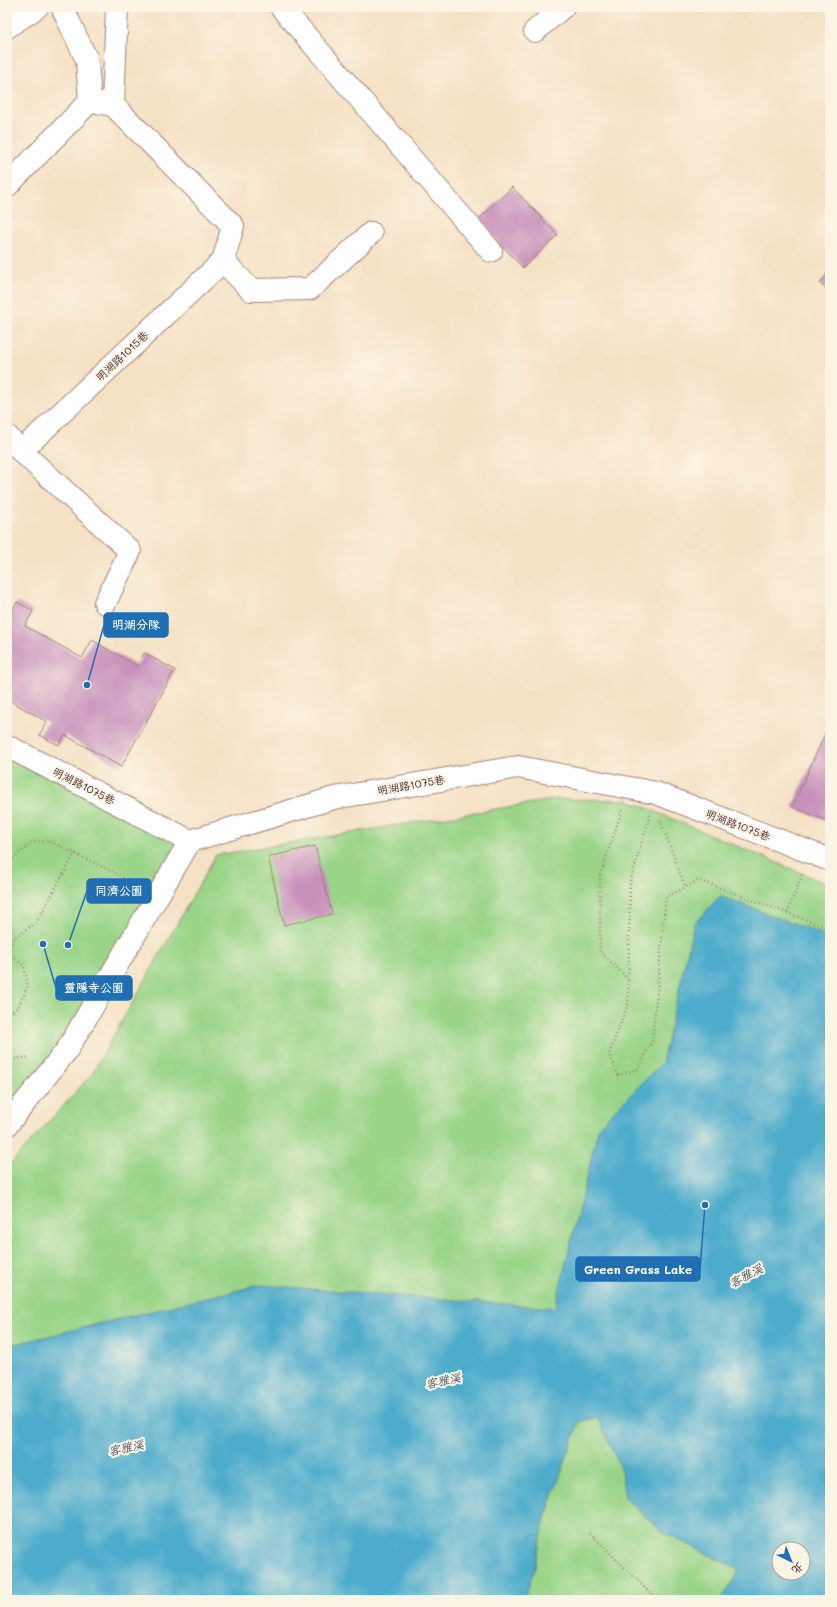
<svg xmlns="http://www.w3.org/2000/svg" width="837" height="1607" font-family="Mali,'LXGW WenKai TC',sans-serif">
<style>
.green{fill:#99d488;stroke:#727a5a;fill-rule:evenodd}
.water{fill:#4eaccc;stroke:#4c667c;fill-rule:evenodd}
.building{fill:#c891bb}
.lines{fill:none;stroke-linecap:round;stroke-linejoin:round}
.minor-casing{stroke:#a08078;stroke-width:24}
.path{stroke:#a08078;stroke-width:2.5;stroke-dasharray:1 3;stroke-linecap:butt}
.minor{stroke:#fff;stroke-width:22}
.labels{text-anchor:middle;stroke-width:4;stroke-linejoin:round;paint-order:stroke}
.street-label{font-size:11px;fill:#4a1f2b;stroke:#fcf5e5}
.water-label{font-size:12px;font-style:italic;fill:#4c576b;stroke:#fcf5e5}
.leader{fill:none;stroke:#1f6fb2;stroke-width:1.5}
.callout-dot{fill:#1f6fb2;stroke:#fcf5e5;stroke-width:1.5}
.callout{fill:#1f6fb2;stroke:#1f6fb2;stroke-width:1.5}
.callout-label{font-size:12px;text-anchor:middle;font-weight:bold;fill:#fff}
</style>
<rect width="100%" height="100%" fill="#fcf5e5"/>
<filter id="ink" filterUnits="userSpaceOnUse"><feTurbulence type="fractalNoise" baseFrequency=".025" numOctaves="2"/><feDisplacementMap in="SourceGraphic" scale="8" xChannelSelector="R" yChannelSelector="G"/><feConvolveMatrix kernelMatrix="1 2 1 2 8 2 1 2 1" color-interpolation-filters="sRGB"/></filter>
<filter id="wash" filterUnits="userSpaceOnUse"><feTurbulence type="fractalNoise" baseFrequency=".012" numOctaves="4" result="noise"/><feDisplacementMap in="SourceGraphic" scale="16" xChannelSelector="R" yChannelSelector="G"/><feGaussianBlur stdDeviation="0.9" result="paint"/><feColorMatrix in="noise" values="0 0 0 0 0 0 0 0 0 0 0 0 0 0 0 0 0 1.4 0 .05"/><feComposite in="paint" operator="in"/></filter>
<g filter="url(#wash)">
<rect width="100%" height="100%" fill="#f5e1c5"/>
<g class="green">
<path d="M 7,746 L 190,841 L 7,1125 Z"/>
<path d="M 557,799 L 628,800 L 830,885 L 830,1600 L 7,1600 L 7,1168 L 92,1074 L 216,855 ZM 779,1549 L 803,1549 L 803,1573 L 779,1573 Z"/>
</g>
<path class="water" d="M 720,896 L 830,937 L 830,1600 L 721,1600 L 740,1570 L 663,1532 L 625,1498 L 621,1468 L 597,1417 L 579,1422 L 545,1518 L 535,1567 L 524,1600 L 7,1600 L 7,1346 L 260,1285 L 555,1308 L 599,1126 L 662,1063 L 694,924 ZM 779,1549 L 803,1549 L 803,1573 L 779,1573 Z"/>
<g id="blocks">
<g class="building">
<path d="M 512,187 L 558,235 L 523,268 L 478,220 Z"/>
<path d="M 830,270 L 830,291 L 820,284 Z"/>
<path d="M 17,602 L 33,611 L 25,626 L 82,658 L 92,640 L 137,666 L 144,653 L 175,670 L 121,767 L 65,735 L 59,745 L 39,735 L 47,722 L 7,699 L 7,620 Z"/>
<path d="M 830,723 L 830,822 L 792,807 Z"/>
<path d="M 315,846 L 332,914 L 284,925 L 268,857 Z"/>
</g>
</g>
</g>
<g filter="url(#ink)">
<use href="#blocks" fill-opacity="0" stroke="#a08078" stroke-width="1"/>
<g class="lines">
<g class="minor-casing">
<g id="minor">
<path d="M 281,7 L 491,251"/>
<path d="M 7,27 L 37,7"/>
<path d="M 535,31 L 563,7"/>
<path d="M 113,105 L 117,7"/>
<path d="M 7,186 L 90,101 L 87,60 L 62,7"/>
<path d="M 223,261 L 251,290 L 310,289 L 371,233"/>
<path d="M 7,436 L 21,451 L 130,551 L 105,603"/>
<path d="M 21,451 L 223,261 L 233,226 L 113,105 L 90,101"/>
<path d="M 7,746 L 190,841 L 334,798 L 518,767 L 656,793 L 830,860"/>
<path d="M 7,1125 L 67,1050 L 190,841"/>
</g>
</g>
<g class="path">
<path d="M 622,810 L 600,876 L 600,952 L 628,979"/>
<path d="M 650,815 L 630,882 L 628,1004 L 609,1054 L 618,1075 L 638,1069 L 652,1042 L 666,897 L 699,880 L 830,929"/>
<path d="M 660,820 L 685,887"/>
<path d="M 7,864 L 32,842 L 49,841 L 138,884"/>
<path d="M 787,913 L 802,875"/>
<path d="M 7,950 L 14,938 L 37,922 L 75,853"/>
<path d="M 7,951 L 24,966 L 28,986 L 18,1007 L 7,1016"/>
<path d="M 7,1060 L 30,1057"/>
<path d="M 590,1533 L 650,1593 L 670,1600"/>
</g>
<use href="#minor" class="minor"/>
</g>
</g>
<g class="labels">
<g class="street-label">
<text transform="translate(122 356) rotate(-43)" y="4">明湖路1015巷</text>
<text transform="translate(411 785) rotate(-10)" y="4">明湖路1075巷</text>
<text transform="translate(84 786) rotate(27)" y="4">明湖路1075巷</text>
<text transform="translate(738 825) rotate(21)" y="4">明湖路1075巷</text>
</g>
<g class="water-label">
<text transform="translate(746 1276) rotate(-28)" y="4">客雅溪</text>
<text transform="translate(443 1381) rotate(-12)" y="4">客雅溪</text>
<text transform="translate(126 1448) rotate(-12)" y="4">客雅溪</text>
</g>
</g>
<path class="leader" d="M87 685L104 625M68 945L87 891M43 944L56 988M705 1205L700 1269"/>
<g class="callout-dot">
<circle cx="87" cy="685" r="4"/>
<circle cx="68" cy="945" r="4"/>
<circle cx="43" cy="944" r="4"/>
<circle cx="705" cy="1205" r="4"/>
</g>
<g class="callout">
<rect x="104" y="613" width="64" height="24" rx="4"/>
<rect x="87" y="879" width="64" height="24" rx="4"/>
<rect x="56" y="976" width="76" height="24" rx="4"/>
<rect x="576" y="1257" width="124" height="24" rx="4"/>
</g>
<g class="callout-label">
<text x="136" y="629">明湖分隊</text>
<text x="119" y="895">同濟公園</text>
<text x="94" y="992">靈隱寺公園</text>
<text x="638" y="1274">Green Grass Lake</text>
</g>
<rect width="837" height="1607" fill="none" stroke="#fcf5e5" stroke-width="24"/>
<g transform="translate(791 1561) rotate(137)"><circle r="19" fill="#fcf5e5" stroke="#b59f9b"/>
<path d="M0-3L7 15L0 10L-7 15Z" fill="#1f6fb2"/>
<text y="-6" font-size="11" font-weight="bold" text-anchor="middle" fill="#4a1f2b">北</text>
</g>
</svg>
